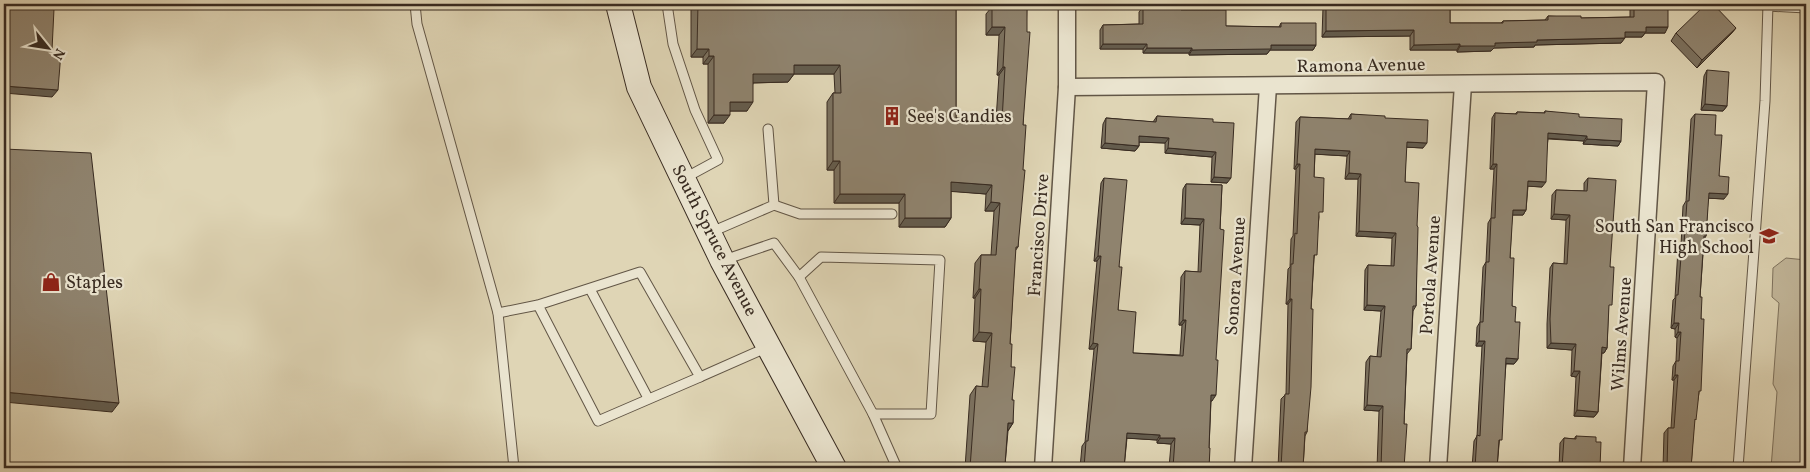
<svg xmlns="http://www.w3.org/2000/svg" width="1810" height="472" font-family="Vollkorn,serif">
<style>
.green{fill:#c3b89c;stroke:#7e725e}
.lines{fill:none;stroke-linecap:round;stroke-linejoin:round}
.lane-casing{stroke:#625646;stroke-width:11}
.street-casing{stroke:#625646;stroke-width:19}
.secondary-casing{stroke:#382b21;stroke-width:26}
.lane{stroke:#eae4cf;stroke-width:9}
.street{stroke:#eae4cf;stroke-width:16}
.secondary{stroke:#eae4cf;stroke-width:24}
.wall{fill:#7b715f;stroke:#382b21}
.shaded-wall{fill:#645c4d;stroke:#382b21}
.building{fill:#8f836e;stroke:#382b21}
.labels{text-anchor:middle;stroke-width:4.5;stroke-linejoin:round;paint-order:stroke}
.street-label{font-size:18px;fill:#382b21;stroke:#eae4cf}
.poi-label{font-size:18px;fill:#382b21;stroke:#eae4cf;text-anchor:start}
</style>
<rect width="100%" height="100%" fill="#dfd5b5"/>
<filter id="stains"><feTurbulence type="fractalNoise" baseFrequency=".004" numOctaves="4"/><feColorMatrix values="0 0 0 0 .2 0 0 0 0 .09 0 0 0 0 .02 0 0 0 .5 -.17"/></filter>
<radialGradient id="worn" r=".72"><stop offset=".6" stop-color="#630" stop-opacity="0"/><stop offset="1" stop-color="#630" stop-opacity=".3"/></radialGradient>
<path class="green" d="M 1786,258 L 1806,260 L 1806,468 L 1771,468 L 1777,392 L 1773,384 L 1779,303 L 1772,297 L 1773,268 Z"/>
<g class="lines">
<g class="lane-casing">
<g id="lane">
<path d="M 415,4 L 417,24 L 498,313 L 514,468"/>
<path d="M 667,4 L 673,44 L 695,110 L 718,160 L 683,179"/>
<path d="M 1768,6 L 1806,8"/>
<path d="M 774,205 L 800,214 L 892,214"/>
<path d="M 709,233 L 774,205 L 768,129"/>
<path d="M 724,260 L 774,243 L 799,277 L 873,414 L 897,468"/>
<path d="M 799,277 L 821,257 L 940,260 L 931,414 L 873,414"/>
<path d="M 590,289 L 648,398"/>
<path d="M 498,313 L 538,305 L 640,272 L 700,377 L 598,421 L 538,305"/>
<path d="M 700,377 L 768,347"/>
<path d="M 1738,468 L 1765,101 L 1768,4"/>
</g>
</g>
<g class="street-casing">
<g id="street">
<path d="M 1067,87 L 1656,82 L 1632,468"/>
<path d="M 1043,468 L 1067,87 L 1067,4"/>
<path d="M 1243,468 L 1268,86"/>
<path d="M 1438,468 L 1463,84"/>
</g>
</g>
<g class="secondary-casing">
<path id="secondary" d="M 618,4 L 639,87 L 722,260 L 834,468"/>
</g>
<use href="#lane" class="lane"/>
<use href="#street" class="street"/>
<use href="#secondary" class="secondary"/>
</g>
<g class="wall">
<path d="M 691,4 L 956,4 L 956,118 L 996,120 L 999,75 L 997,75 L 999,35 L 986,35 L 986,14 L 991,8 L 991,4 L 1027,4 L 1023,125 L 1018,247 L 1015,251 L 1010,344 L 1013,423 L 1008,431 L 1005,465 L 1003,468 L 965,468 L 970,395 L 976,386 L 982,387 L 986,342 L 973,341 L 975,298 L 973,298 L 975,263 L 981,255 L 991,255 L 994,211 L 985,211 L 986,194 L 951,191 L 951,218 L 945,227 L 899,227 L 899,203 L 834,203 L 834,170 L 827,170 L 827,102 L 833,93 L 835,93 L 834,74 L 794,74 L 788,82 L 753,83 L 747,111 L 730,111 L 724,123 L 708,123 L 708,64 L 703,64 L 703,57 L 691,57 Z"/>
<path d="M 1325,4 L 1363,4 L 1363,5 L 1426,7 L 1428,4 L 1450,4 L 1450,23 L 1501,23 L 1503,21 L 1545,20 L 1548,16 L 1581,18 L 1630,17 L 1630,4 L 1651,4 L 1651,7 L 1665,33 L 1645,33 L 1642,37 L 1625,37 L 1621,43 L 1535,45 L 1534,47 L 1494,48 L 1491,51 L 1457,52 L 1457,50 L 1410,50 L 1410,36 L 1322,37 L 1323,7 Z"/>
<path d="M 1143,7 L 1181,10 L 1226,26 L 1279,27 L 1281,23 L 1316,45 L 1313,50 L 1270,50 L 1267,54 L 1189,55 L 1189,53 L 1143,53 L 1143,49 L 1100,49 L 1100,30 L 1103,25 L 1139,24 L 1139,12 Z"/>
<path d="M 1736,28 L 1730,35 L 1697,68 L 1671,41 L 1676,33 Z"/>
<path d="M 1707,70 L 1727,106 L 1723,111 L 1701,110 L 1704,76 Z"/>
<path d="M 1545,111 L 1579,117 L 1621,141 L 1618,146 L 1583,144 L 1584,141 L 1548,139 L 1542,187 L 1528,186 L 1526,210 L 1523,215 L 1512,215 L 1510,258 L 1512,306 L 1515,322 L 1518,359 L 1514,364 L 1506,364 L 1497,468 L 1472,468 L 1474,441 L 1477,436 L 1482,346 L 1476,346 L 1477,327 L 1480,322 L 1483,267 L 1486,262 L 1488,223 L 1491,218 L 1494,169 L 1490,169 L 1492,118 L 1495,113 L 1515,114 L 1517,112 L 1544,113 Z"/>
<path d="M 1351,114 L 1385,118 L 1423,148 L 1406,147 L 1405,182 L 1417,226 L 1416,306 L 1413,311 L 1411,349 L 1407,354 L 1404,424 L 1404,468 L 1377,468 L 1379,411 L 1364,410 L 1366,362 L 1370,356 L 1377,357 L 1381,311 L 1364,310 L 1365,270 L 1368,265 L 1391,266 L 1392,238 L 1356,236 L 1358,179 L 1345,179 L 1347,156 L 1315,154 L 1314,177 L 1319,217 L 1314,259 L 1311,309 L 1307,432 L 1305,436 L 1303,468 L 1278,468 L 1281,399 L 1286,394 L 1288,304 L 1286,304 L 1288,269 L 1290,267 L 1291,239 L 1293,236 L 1296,169 L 1294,169 L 1296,122 L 1300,117 L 1348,119 Z"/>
<path d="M 1695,114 L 1715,135 L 1719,176 L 1724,199 L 1708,198 L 1706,236 L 1704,240 L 1700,297 L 1701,319 L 1699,393 L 1694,422 L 1691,468 L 1663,468 L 1664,433 L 1668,428 L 1671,428 L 1674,380 L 1672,380 L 1673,366 L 1676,361 L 1677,338 L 1675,337 L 1675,329 L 1671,328 L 1673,300 L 1675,298 L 1678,249 L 1681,245 L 1683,206 L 1686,201 L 1691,119 Z"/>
<path d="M 1157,116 L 1213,122 L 1227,183 L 1211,182 L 1212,157 L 1165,153 L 1165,143 L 1139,142 L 1139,146 L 1135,151 L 1101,148 L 1103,124 L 1106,118 L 1153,122 Z"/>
<path d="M 1104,178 L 1119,267 L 1118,310 L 1133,353 L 1180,355 L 1182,325 L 1179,325 L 1181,277 L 1185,271 L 1198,272 L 1200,225 L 1181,224 L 1183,189 L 1186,184 L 1222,185 L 1212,401 L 1211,401 L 1209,448 L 1209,468 L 1169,468 L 1171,444 L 1157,443 L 1157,440 L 1127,438 L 1124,468 L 1080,468 L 1082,446 L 1085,442 L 1094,349 L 1089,349 L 1097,261 L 1094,261 L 1101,183 Z"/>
<path d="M 1588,178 L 1610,267 L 1607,348 L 1604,353 L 1602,353 L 1598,412 L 1594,417 L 1574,416 L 1576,377 L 1571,376 L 1572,350 L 1547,348 L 1547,324 L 1550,268 L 1553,263 L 1564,264 L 1566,220 L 1551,219 L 1552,195 L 1556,190 L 1584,191 L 1584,183 Z"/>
<path d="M 1576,436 L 1596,442 L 1600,468 L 1559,468 L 1560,443 L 1564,438 L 1574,439 Z"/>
</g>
<g class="shaded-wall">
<path d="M 992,27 L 1005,27 L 999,35 L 986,35 Z"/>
<path d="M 1646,27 L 1668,27 L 1665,33 L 1645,33 L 1642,37 L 1621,37 L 1625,32 Z"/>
<path d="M 1736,28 L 1730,35 L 1697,68 L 1702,60 Z"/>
<path d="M 1414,30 L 1410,36 L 1322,37 L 1326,31 Z"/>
<path d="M 1625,38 L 1621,43 L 1535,45 L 1534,47 L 1494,48 L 1491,51 L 1457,52 L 1460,46 L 1495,43 L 1537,40 Z"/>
<path d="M 1103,44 L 1147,44 L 1143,49 L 1100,49 Z"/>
<path d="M 1460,44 L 1457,50 L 1410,50 L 1414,45 Z"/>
<path d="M 1271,45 L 1316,45 L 1313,50 L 1270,50 L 1267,54 L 1189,55 L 1192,50 Z"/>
<path d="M 1147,48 L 1192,48 L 1189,53 L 1143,53 Z"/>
<path d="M 697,49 L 709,49 L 703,57 L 691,57 Z"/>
<path d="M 709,56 L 714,56 L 708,64 L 703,64 Z"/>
<path d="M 794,65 L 840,65 L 834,74 L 794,74 L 788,82 L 747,83 L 753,74 Z"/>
<path d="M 1003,67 L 1005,67 L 999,75 L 997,75 Z"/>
<path d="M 4,86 L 58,90 L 52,97 L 4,93 Z"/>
<path d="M 730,102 L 753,102 L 747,111 L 724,111 Z"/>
<path d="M 1705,104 L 1727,106 L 1723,111 L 1701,110 Z"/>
<path d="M 714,115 L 730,115 L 724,123 L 708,123 Z"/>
<path d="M 1548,133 L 1587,136 L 1584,141 L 1545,138 Z"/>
<path d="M 1139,136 L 1169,138 L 1165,143 L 1136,142 Z"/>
<path d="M 1587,139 L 1621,141 L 1618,146 L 1583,144 Z"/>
<path d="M 1407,142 L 1427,143 L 1423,148 L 1403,147 Z"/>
<path d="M 1105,143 L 1139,146 L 1135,151 L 1101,148 Z"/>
<path d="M 1168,148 L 1216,152 L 1212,157 L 1165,153 Z"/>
<path d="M 1315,149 L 1350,151 L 1347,156 L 1312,154 Z"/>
<path d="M 833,161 L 840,161 L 834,170 L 827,170 Z"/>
<path d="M 1297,164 L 1300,164 L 1296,169 L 1294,169 Z"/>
<path d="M 1493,164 L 1497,164 L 1494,169 L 1490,169 Z"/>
<path d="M 1349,173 L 1361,174 L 1358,179 L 1345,179 Z"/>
<path d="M 1214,177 L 1231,178 L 1227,183 L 1211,182 Z"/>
<path d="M 1528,181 L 1546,182 L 1542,187 L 1525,186 Z"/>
<path d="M 951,182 L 992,185 L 986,194 L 945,191 Z"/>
<path d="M 1709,193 L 1728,194 L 1724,199 L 1705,198 Z"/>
<path d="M 840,194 L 905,194 L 899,203 L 834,203 Z"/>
<path d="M 991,202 L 1000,203 L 994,211 L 985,211 Z"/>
<path d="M 1513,210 L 1526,210 L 1523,215 L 1509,215 Z"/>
<path d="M 1554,214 L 1570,215 L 1566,220 L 1551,219 Z"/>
<path d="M 905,218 L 951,218 L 945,227 L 899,227 Z"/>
<path d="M 1185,218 L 1204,219 L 1200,225 L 1181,224 Z"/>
<path d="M 1359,231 L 1396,233 L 1392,238 L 1356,236 Z"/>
<path d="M 1098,256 L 1101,256 L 1097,261 L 1094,261 Z"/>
<path d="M 979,289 L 981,289 L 975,298 L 973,298 Z"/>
<path d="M 1290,299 L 1292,299 L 1288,304 L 1286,304 Z"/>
<path d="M 1367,305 L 1385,306 L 1381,311 L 1364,310 Z"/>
<path d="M 1183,320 L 1186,320 L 1182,325 L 1179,325 Z"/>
<path d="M 1674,323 L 1679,323 L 1675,329 L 1671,328 Z"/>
<path d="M 979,332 L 992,333 L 986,342 L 973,341 Z"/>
<path d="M 1678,332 L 1681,332 L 1677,338 L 1675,337 Z"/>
<path d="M 1479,341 L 1485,341 L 1482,346 L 1476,346 Z"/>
<path d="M 1093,343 L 1098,344 L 1094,349 L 1089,349 Z"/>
<path d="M 1551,343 L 1576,344 L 1572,350 L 1547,348 Z"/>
<path d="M 1602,347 L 1607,348 L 1604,353 L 1599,353 Z"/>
<path d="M 1506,358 L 1518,359 L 1514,364 L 1502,363 Z"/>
<path d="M 1574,371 L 1580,371 L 1576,377 L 1571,376 Z"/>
<path d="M 1675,375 L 1678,375 L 1674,380 L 1672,380 Z"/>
<path d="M 4,392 L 119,403 L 112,412 L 4,402 Z"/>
<path d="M 1211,395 L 1216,395 L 1212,401 L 1207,400 Z"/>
<path d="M 1367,405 L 1383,406 L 1379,411 L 1364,410 Z"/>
<path d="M 1577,410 L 1598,412 L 1594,417 L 1574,416 Z"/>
<path d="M 1008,423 L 1013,423 L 1007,432 Z"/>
<path d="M 1127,433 L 1160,435 L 1157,440 L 1124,438 Z"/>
<path d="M 1160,438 L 1175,438 L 1171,444 L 1157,443 Z"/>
</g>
<g class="building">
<path d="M 4,4 L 42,4 L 42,8 L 54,9 L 52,50 L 61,52 L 58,90 L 4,86 Z"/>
<path d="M 698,4 L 956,4 L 956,118 L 1002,121 L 1005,67 L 1003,67 L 1005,27 L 992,27 L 992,6 L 997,6 L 997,4 L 1027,4 L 1027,32 L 1030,32 L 1023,125 L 1026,125 L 1023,170 L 1025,170 L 1018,247 L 1016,247 L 1010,344 L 1012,344 L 1011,367 L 1015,367 L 1012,400 L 1014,400 L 1013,423 L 1008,423 L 1005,465 L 1002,465 L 1001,468 L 970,468 L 976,386 L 988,387 L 992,333 L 979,332 L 981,289 L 979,289 L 981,255 L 996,255 L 1000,203 L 991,202 L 992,185 L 951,182 L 951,218 L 905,218 L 905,194 L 840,194 L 840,161 L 833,161 L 833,93 L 841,93 L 840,65 L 794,65 L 794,74 L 753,74 L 753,102 L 730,102 L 730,115 L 714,115 L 714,56 L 709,56 L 709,49 L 697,49 Z"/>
<path d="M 1326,4 L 1363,4 L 1363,5 L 1429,7 L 1429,4 L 1450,4 L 1450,23 L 1503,23 L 1503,21 L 1548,20 L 1548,16 L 1581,16 L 1581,18 L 1634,17 L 1634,4 L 1651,4 L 1651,7 L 1668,7 L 1668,27 L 1646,27 L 1646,32 L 1625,32 L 1625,38 L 1537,40 L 1537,42 L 1495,43 L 1495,46 L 1460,46 L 1460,44 L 1414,45 L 1414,30 L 1326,31 Z"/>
<path d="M 1706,4 L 1713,4 L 1736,28 L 1702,60 L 1676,33 Z"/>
<path d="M 1143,7 L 1181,7 L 1181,10 L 1226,10 L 1226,26 L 1281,27 L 1281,23 L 1316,23 L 1316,45 L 1271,45 L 1271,49 L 1192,50 L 1192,48 L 1147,48 L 1147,44 L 1103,44 L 1103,25 L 1143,24 Z"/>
<path d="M 1707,70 L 1729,72 L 1727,106 L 1705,104 Z"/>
<path d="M 1545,111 L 1579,114 L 1579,117 L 1622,119 L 1621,141 L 1587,139 L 1587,136 L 1548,133 L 1546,182 L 1528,181 L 1526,210 L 1513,210 L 1510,258 L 1514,258 L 1512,306 L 1516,307 L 1515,322 L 1520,322 L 1518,359 L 1506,358 L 1502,440 L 1499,440 L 1497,468 L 1475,468 L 1477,435 L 1480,436 L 1485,341 L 1479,341 L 1480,322 L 1483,322 L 1486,262 L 1489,262 L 1491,218 L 1495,218 L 1497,164 L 1493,164 L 1495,113 L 1517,114 L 1517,112 L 1545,113 Z"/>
<path d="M 1351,114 L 1385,116 L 1385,118 L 1428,120 L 1427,143 L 1407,142 L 1405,182 L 1419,183 L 1417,226 L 1418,227 L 1416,306 L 1413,306 L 1411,349 L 1407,349 L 1404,424 L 1407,424 L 1404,468 L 1381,468 L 1383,406 L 1367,405 L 1370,356 L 1381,357 L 1385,306 L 1367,305 L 1368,265 L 1394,266 L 1396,233 L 1359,231 L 1361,174 L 1349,173 L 1350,151 L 1315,149 L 1314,177 L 1324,178 L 1323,212 L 1319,212 L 1317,255 L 1314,255 L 1311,309 L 1313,309 L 1311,387 L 1307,432 L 1305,432 L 1303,468 L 1281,468 L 1285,394 L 1289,394 L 1292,299 L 1290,299 L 1291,264 L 1293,264 L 1295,233 L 1297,234 L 1300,164 L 1297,164 L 1300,117 L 1351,119 Z"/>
<path d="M 1695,114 L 1716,115 L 1715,135 L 1722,135 L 1719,176 L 1729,177 L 1728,194 L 1709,193 L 1706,236 L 1704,236 L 1700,297 L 1702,297 L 1701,319 L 1704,319 L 1701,391 L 1699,391 L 1698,402 L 1696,420 L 1695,419 L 1691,468 L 1667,468 L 1668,428 L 1674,428 L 1678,375 L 1675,375 L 1676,361 L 1679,361 L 1681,332 L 1678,332 L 1679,323 L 1674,323 L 1676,295 L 1678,295 L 1682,244 L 1684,244 L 1687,201 L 1689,201 Z"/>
<path d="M 1157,116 L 1213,119 L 1213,122 L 1234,123 L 1231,178 L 1214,177 L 1216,152 L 1168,148 L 1169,138 L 1139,136 L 1139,146 L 1105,143 L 1106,118 L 1156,122 Z"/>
<path d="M 4,149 L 91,153 L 119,403 L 4,392 Z"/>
<path d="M 1104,178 L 1127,180 L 1119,267 L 1122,267 L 1118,310 L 1136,312 L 1133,353 L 1183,356 L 1186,320 L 1183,320 L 1185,271 L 1201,272 L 1204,219 L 1185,218 L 1186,184 L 1222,185 L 1220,229 L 1224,230 L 1216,360 L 1218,360 L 1216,395 L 1211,395 L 1209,448 L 1210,448 L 1209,468 L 1173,468 L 1175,438 L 1160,438 L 1160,435 L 1127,433 L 1124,468 L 1084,468 L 1086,441 L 1088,441 L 1098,344 L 1093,343 L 1101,256 L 1098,256 Z"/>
<path d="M 1588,178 L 1616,180 L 1610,267 L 1614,267 L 1612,305 L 1609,305 L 1607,348 L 1602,347 L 1598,412 L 1577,410 L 1580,371 L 1574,371 L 1576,344 L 1551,343 L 1550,319 L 1553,263 L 1567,264 L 1570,215 L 1554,214 L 1556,190 L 1587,191 Z"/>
<path d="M 1576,436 L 1596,437 L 1596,442 L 1601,442 L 1600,468 L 1562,468 L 1564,438 L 1576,439 Z"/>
</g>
<defs>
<g id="building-bare" transform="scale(1.5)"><path d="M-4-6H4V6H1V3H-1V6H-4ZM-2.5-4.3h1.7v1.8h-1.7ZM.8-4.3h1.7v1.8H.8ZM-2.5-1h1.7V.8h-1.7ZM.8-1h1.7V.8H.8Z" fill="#8f2418" stroke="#eae4cf" stroke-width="2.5" paint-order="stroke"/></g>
<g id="school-bare" transform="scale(1.5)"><path d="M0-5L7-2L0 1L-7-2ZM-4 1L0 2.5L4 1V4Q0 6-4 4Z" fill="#8f2418" stroke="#eae4cf" stroke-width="2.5" paint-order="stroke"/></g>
<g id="shop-bare" transform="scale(1.5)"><path d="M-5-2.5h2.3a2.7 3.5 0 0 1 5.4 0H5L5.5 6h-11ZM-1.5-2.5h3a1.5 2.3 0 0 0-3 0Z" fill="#8f2418" stroke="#eae4cf" stroke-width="2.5" paint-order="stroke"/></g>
</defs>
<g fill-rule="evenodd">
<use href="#building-bare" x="892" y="116"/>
<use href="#school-bare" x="1769" y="236"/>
<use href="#shop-bare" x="51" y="282"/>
</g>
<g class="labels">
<g class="street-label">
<text transform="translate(1361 65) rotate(-1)" y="6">Ramona Avenue</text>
<text transform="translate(1038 235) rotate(-86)" y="6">Francisco Drive</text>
<text transform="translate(715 240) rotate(63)" y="6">South Spruce Avenue</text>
<text transform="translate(1430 275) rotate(-86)" y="6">Portola Avenue</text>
<text transform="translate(1235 276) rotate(-86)" y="6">Sonora Avenue</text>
<text transform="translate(1621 334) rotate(-86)" y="6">Wilms Avenue</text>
</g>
<g class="poi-label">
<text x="907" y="122">See's Candies</text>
<text x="1754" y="232" text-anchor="end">South San Francisco<tspan x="1754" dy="21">High School</tspan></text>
<text x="66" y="288">Staples</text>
</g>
</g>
<rect width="1810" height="472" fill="none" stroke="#dfd5b5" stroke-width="20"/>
<rect x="5" y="5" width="1800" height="462" fill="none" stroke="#382b21" stroke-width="2.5"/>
<rect x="10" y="10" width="1790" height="452" fill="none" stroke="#382b21"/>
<g transform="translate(48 48) rotate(120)" stroke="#eae4cf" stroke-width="4" paint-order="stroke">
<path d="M0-4L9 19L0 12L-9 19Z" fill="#382b21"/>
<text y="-8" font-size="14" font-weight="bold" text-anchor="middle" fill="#382b21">N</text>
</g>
<rect width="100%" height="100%" filter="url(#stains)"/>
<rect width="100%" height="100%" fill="url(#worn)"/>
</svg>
